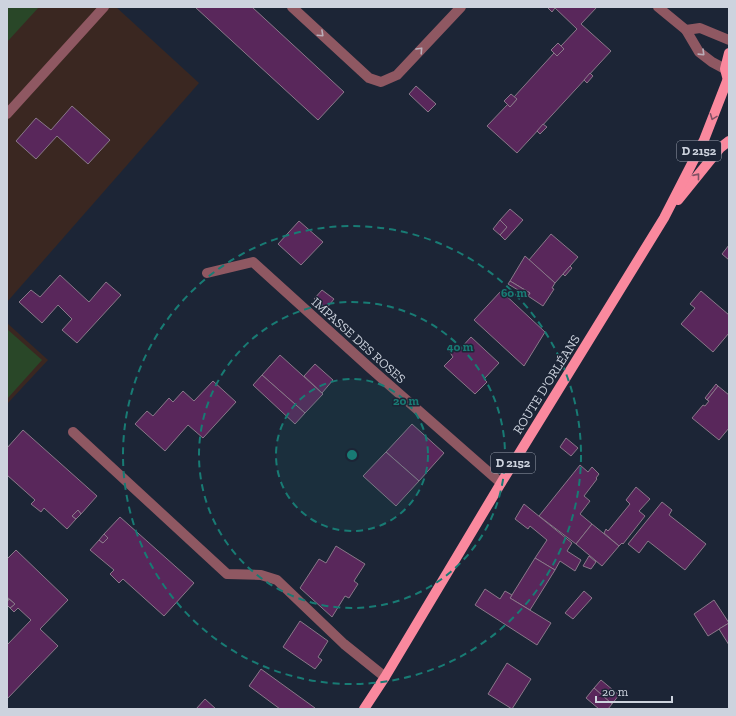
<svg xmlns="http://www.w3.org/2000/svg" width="736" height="716" font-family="'Zilla Slab',serif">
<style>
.education{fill:#3a2721}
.green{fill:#294728}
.building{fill:#59275b;stroke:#897889}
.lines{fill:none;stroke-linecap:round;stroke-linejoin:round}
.minor{stroke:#8f5862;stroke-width:10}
.major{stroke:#fa899e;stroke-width:10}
.oneway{stroke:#baaeb9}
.oneway2{stroke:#805265}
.ring{fill:none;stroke:#187b74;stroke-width:2;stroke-dasharray:7 5}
.labels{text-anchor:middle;stroke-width:3;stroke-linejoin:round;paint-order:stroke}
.shield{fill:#1c2536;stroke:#989fac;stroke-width:1}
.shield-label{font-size:12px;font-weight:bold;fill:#cdd3de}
.street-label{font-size:13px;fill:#cdd3de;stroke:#1c2536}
.centre{fill:#187b74;stroke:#1c2536;stroke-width:2}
.ring-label{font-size:12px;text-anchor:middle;font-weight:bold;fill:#187b74;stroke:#1c2536;stroke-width:3;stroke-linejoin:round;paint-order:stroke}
</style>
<rect width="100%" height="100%" fill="#1c2536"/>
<g class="education">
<path d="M 7,7 L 116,7 L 199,83 L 7,302 Z"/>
<path d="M 7,323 L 48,360 L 7,404 Z"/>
</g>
<g class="green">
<path d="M 7,7 L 39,7 L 7,42 Z"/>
<path d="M 7,329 L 42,360 L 7,399 Z"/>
</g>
<g class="building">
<path d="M 195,7 L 252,7 L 344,92 L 318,120 Z"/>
<path d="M 547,7 L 554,7 L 555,8 L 552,12 Z"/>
<path d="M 554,7 L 597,7 L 581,24 L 611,51 L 517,153 L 487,126 L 508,104 L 510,107 L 517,99 L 514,97 L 554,53 L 557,56 L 564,49 L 561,46 L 577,29 Z"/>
<path d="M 558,43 L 564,49 L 557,56 L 551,50 Z"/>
<path d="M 590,73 L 593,76 L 587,83 L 584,80 Z"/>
<path d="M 416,86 L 436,104 L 428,112 L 409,94 Z"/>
<path d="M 511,94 L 517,99 L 510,107 L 504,101 Z"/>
<path d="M 72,106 L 110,140 L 88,164 L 57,136 L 36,159 L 16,141 L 36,118 L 51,130 Z"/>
<path d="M 543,124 L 547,127 L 540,134 L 537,131 Z"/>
<path d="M 510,209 L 523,220 L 505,240 L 500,235 L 507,227 L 500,220 Z"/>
<path d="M 500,220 L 507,227 L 500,235 L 493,229 Z"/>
<path d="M 299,221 L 323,242 L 301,265 L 278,244 Z"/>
<path d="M 551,234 L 578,257 L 555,283 L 529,260 Z"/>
<path d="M 729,245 L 729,260 L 722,254 Z"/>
<path d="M 525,256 L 555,283 L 552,288 L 554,289 L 543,306 L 528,296 L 530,293 L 510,281 Z"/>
<path d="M 570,266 L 572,268 L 565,276 L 563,274 Z"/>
<path d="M 60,275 L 89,302 L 106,282 L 121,295 L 77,343 L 62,330 L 72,319 L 58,305 L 42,323 L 19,302 L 31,290 L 40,297 Z"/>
<path d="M 510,281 L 530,293 L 528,296 L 508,284 Z"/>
<path d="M 322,290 L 334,299 L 326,309 L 314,299 Z"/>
<path d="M 501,291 L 545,332 L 524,366 L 474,320 Z"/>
<path d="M 701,291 L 729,315 L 729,333 L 713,352 L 681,324 L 695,308 L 690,304 Z"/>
<path d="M 471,337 L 499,363 L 484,379 L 487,382 L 475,394 L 444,366 L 453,357 L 449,351 L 454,345 L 460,349 Z"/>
<path d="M 280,355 L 323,394 L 305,413 L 262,375 Z"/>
<path d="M 315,364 L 333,380 L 322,393 L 304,376 Z"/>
<path d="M 262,375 L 305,413 L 295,424 L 253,385 Z"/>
<path d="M 213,381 L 236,402 L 203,438 L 188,425 L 165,451 L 135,424 L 147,411 L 153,416 L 169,398 L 173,402 L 183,391 L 194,401 Z"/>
<path d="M 716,384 L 718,386 L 707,400 L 705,398 Z"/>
<path d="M 718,386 L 729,395 L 729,428 L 719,440 L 692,418 L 703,405 L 705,406 L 709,401 L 707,400 Z"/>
<path d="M 412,424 L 444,453 L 419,481 L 386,452 Z"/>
<path d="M 23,430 L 97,496 L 81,514 L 78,510 L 72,516 L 76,519 L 67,529 L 44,508 L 41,512 L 31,504 L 35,500 L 7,475 L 7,448 Z"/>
<path d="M 566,438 L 578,448 L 571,456 L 560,447 Z"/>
<path d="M 386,452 L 419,481 L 396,506 L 363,476 Z"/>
<path d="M 580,465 L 588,472 L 592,467 L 599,474 L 596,478 L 597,479 L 584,496 L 590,501 L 580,514 L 592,524 L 576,544 L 539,516 Z"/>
<path d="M 636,487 L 650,499 L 639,511 L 645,516 L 623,544 L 622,543 L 619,546 L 604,533 L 606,529 L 608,531 L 630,504 L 626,500 Z"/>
<path d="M 662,502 L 672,510 L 669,515 L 706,544 L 685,570 L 648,541 L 639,553 L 628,544 Z"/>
<path d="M 524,504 L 572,543 L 567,551 L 581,560 L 575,571 L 560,561 L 555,570 L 535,558 L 547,540 L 530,526 L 528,529 L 515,519 Z"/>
<path d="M 78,510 L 81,514 L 76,519 L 72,516 Z"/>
<path d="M 120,517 L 194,583 L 164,616 L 123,579 L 119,583 L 110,574 L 114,570 L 90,550 L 99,540 L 103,543 L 108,538 L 104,534 Z"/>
<path d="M 592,524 L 619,546 L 602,566 L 576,544 Z"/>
<path d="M 104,534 L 108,538 L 103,543 L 99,540 Z"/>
<path d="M 336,546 L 365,564 L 354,581 L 358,584 L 349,598 L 345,596 L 332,617 L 300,588 L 319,559 L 326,563 Z"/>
<path d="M 16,550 L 68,600 L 40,629 L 58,646 L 7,699 L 7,645 L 31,620 L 18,608 L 14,612 L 10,608 L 15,604 L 7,597 L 7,559 Z"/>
<path d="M 589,556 L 596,562 L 591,569 L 583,566 Z"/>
<path d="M 535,558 L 555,570 L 530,610 L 510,598 Z"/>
<path d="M 485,589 L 500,599 L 505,591 L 512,595 L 510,598 L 551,623 L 537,645 L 475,605 Z"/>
<path d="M 584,591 L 592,598 L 573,619 L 565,613 Z"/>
<path d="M 9,599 L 15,604 L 10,608 L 7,605 L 7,602 Z"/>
<path d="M 714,600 L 729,623 L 708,636 L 694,614 Z"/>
<path d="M 300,621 L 328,641 L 318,657 L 322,660 L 315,669 L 283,647 Z"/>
<path d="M 729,623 L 729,645 L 719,629 Z"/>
<path d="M 507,663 L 531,679 L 512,709 L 488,694 Z"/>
<path d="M 261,669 L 315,708 L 314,709 L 280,709 L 249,686 Z"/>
<path d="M 601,680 L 619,695 L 612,704 L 594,688 Z"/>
<path d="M 594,688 L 612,704 L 608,709 L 599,709 L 586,698 Z"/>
<path d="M 205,699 L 216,709 L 196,709 Z"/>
</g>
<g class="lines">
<g class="minor">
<path d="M 292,7 L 369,78 L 381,82 L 397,75 L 461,7"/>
<path d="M 658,7 L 686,30 L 699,52 L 712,62 L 725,69"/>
<path d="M 686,30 L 700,28 L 729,40"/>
<path d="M 7,114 L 104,7"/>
<path d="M 207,273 L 253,262 L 370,368 L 501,483"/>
<path d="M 73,432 L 227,574 L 261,575 L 277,580 L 344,644 L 385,677"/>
</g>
<g class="major">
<path d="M 729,53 L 725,69 L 729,84"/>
<path d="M 678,200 L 720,148 L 729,141"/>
<path d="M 364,709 L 385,677 L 501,483 L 664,218 L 704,140 L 727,81"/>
</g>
</g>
<defs><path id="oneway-chevron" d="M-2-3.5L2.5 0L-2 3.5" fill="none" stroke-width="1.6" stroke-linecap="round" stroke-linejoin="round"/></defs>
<g class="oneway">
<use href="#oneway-chevron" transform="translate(321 34) rotate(43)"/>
<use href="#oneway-chevron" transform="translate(420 50) rotate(-47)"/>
<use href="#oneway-chevron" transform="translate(702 53) rotate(44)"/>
</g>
<g class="oneway2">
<use href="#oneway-chevron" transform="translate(713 117) rotate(111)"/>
<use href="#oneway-chevron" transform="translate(697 176) rotate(-51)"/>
</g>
<circle cx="352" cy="455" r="76" fill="#187b74" fill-opacity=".12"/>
<g class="ring">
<circle cx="352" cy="455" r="76"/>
<circle cx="352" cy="455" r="153"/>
<circle cx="352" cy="455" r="229"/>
</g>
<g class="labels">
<g class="shield">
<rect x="677" y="141" width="44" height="20" rx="3"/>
<rect x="491" y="453" width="44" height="20" rx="3"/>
</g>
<g class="shield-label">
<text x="699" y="155">D 2152</text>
<text x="513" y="467">D 2152</text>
</g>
<g class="street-label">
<text transform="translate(359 340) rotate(42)" y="5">IMPASSE DES ROSES</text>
<text transform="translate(546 384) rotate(-58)" y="5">ROUTE D'ORLÉANS</text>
</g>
</g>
<circle cx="352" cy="455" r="6" class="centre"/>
<g class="ring-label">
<text x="514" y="297">60 m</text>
<text x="460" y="351">40 m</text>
<text x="406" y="405">20 m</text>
</g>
<rect width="736" height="716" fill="none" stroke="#cdd3de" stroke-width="16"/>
<path d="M596 696v6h76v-6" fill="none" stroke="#cdd3de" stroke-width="2"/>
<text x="602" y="696" font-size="12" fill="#cdd3de" stroke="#1c2536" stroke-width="3" paint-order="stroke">20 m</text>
</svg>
